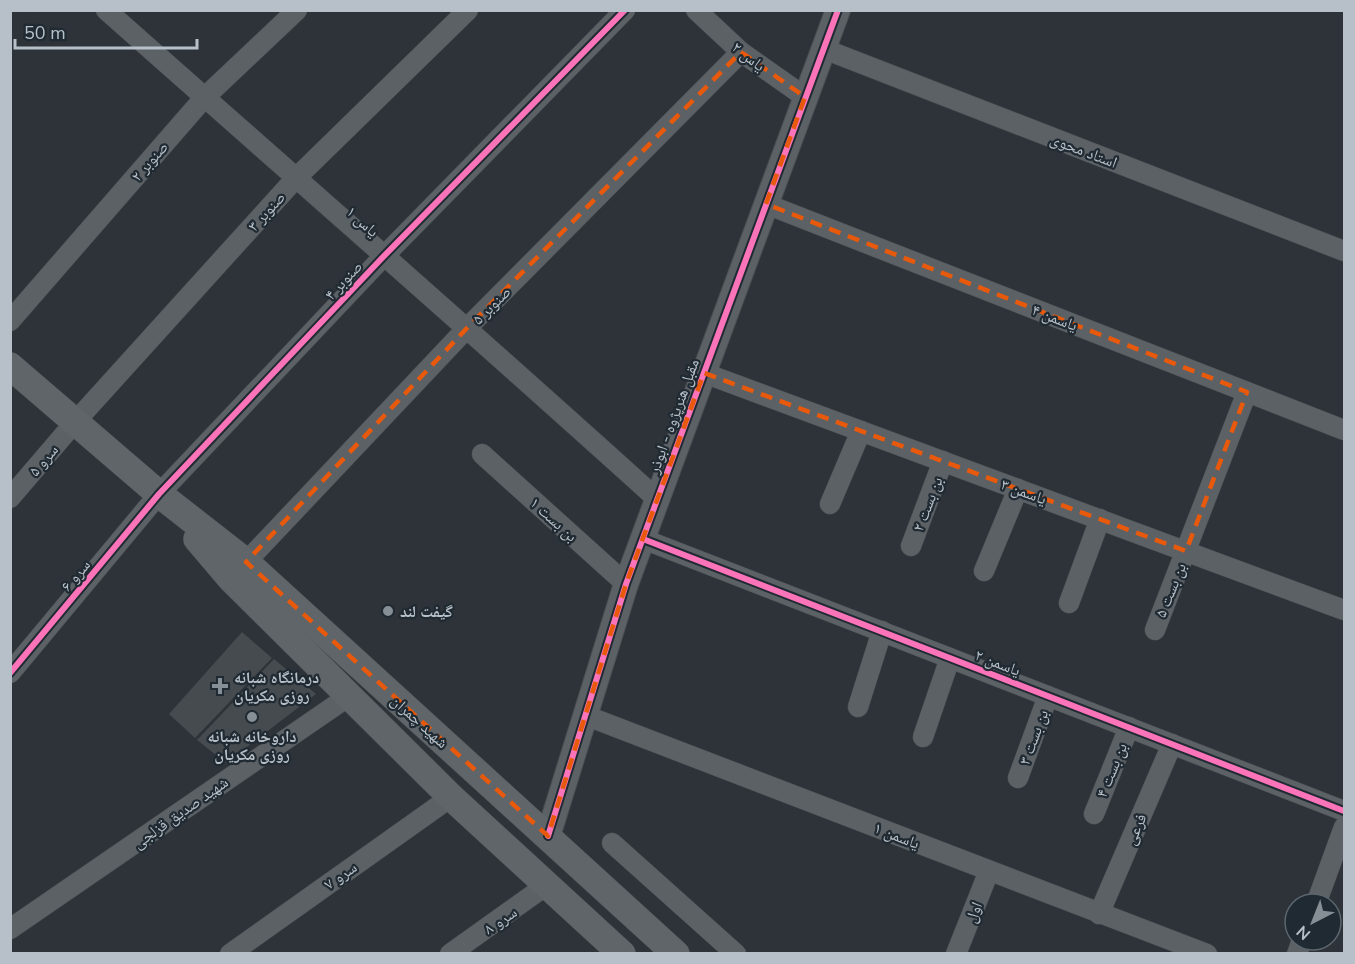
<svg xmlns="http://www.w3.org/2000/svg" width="1355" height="964" font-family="'Nunito Sans','Noto Naskh Arabic',sans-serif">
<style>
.building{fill:#464b50}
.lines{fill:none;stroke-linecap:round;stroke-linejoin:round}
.minor-casing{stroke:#4a4f53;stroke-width:21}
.tertiary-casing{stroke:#4a4f53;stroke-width:26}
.secondary-casing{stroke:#4a4f53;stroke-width:28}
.minor{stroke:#5c6166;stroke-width:20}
.tertiary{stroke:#5c6166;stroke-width:24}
.secondary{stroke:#60656a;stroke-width:27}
.cycleway-casing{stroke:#202a32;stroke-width:10}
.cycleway{stroke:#fb73b8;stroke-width:6}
.marked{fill:none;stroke:#e8590c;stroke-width:4.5;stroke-dasharray:12 8;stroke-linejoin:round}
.poi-dot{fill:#878f96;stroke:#202a32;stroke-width:2}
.labels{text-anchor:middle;stroke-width:4.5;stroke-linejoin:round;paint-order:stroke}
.street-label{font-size:16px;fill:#b7c0c8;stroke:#202a32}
.poi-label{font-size:16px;font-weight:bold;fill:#b7c0c8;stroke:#202a32;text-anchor:start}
</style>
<rect width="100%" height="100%" fill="#2d3338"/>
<g class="building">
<path d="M 242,632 L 272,658 L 195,738 L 169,714 Z"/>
<path d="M 274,659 L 316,694 L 226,763 L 197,740 Z"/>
</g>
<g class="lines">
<g class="minor-casing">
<g id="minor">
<path d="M 106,10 C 290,173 475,334 657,499"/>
<path d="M 696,10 L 741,52 L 805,97"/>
<path d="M 824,49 L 1344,251"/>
<path d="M 766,204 L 1344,430"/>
<path d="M 10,321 L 204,98 L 297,10"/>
<path d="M 704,373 L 1344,610"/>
<path d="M 482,454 L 626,584"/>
<path d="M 10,498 L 75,422 L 295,179 L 468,10"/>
<path d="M 830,504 L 861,431"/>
<path d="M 643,539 L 1344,811"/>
<path d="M 911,546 L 943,461"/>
<path d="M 246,562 L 468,327 L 741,52"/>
<path d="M 984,571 L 1018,489"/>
<path d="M 1069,603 L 1100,519"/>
<path d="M 1155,630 L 1247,392"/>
<path d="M 10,673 L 159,494 L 383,257 L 625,10"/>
<path d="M 858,707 L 882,631"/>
<path d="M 587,716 L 1207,954"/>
<path d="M 923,737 L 950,658"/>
<path d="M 1018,778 L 1048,696"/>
<path d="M 1094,814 L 1129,727"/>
<path d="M 612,843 L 736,954"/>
<path d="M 1316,904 L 1344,827"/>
<path d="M 1099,914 L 1172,744"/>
<path d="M 10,929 L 349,696"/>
<path d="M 230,954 L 451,797"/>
<path d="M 450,954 L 548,884"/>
<path d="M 956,954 L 989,871"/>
<path d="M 1297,954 L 1302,940"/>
</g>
</g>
<g class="tertiary-casing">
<path id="tertiary" d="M 548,836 L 626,584 L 838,10"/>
</g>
<g class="secondary-casing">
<g id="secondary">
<path d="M 10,366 L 159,494 L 246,562 L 676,954"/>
<path d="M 197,539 L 231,579 L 451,797 L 622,954"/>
</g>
</g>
<use href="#minor" class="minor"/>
<use href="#tertiary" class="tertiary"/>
<use href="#secondary" class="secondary"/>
<g class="cycleway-casing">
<g id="cycleway">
<path d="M 643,539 L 1344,811"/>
<path d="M 10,673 L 159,494 L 383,257 L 625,10"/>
<path d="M 548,836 L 626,584 L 838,10"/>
</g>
</g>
<use href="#cycleway" class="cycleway"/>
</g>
<path class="marked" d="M 741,52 L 805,97 L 766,204 L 1247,392 L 1186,551 L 704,373 L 626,584 L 548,836 L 246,562 L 468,327 Z"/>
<g class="poi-dot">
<circle cx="388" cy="611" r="6"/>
<path d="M217 677h6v6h6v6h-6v6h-6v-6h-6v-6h6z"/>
<circle cx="252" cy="717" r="6"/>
</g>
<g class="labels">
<g class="street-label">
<text transform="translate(749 56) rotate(38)" y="6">یاس ۲</text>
<text transform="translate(1084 150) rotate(21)" y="6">استاد محوی</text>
<text transform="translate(149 161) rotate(-49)" y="6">صنوبر ۲</text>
<text transform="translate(266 211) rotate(-48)" y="6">صنوبر ۳</text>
<text transform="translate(363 221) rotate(42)" y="6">یاس ۱</text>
<text transform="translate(343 280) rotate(-47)" y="6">صنوبر ۴</text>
<text transform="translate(491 305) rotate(-45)" y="6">صنوبر ۵</text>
<text transform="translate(1055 317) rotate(21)" y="6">یاسمن ۴</text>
<text transform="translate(673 416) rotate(-70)" y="6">مقبل هنرپژوه - ابوذر</text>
<text transform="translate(43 460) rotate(-50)" y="6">سرو ۵</text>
<text transform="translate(1024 491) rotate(20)" y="6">یاسمن ۳</text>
<text transform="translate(927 504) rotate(-69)" y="6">بن بست ۲</text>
<text transform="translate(554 519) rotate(42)" y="6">بن بست ۱</text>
<text transform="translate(75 575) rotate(-50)" y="6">سرو ۶</text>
<text transform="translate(1170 590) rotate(-68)" y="6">بن بست ۵</text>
<text transform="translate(998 662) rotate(21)" y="6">یاسمن ۲</text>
<text transform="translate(420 721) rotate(42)" y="6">شهید چمران</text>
<text transform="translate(1033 737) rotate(-70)" y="6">بن بست ۳</text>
<text transform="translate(1111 770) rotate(-68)" y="6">بن بست ۴</text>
<text transform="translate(180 812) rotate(-35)" y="6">شهید صدیق قزلجی</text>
<text transform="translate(1135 829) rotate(-67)" y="6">فرعی</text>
<text transform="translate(897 835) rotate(21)" y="6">یاسمن ۱</text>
<text transform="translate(340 875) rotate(-35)" y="6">سرو ۷</text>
<text transform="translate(973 912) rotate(-68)" y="6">اول</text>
<text transform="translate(500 920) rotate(-34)" y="6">سرو ۸</text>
</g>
<g class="poi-label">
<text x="400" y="617">گیفت لند</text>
<text x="234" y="683">درمانگاه شبانه<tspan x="234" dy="18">روزی مکریان</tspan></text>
<text x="252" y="742" text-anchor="middle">داروخانه شبانه<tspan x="252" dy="18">روزی مکریان</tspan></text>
</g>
</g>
<rect width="1355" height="964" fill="none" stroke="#b7c0c8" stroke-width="24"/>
<g transform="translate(1313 922) rotate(222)"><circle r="28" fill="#202a32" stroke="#5c666e" stroke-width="1.5"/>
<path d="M0-4.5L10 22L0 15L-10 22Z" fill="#878f96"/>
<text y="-9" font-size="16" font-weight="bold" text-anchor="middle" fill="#b7c0c8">N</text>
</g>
<path d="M15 39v9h182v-9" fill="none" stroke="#b7c0c8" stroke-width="3"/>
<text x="24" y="39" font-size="18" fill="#b7c0c8" stroke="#202a32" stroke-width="4.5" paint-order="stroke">50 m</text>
</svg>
